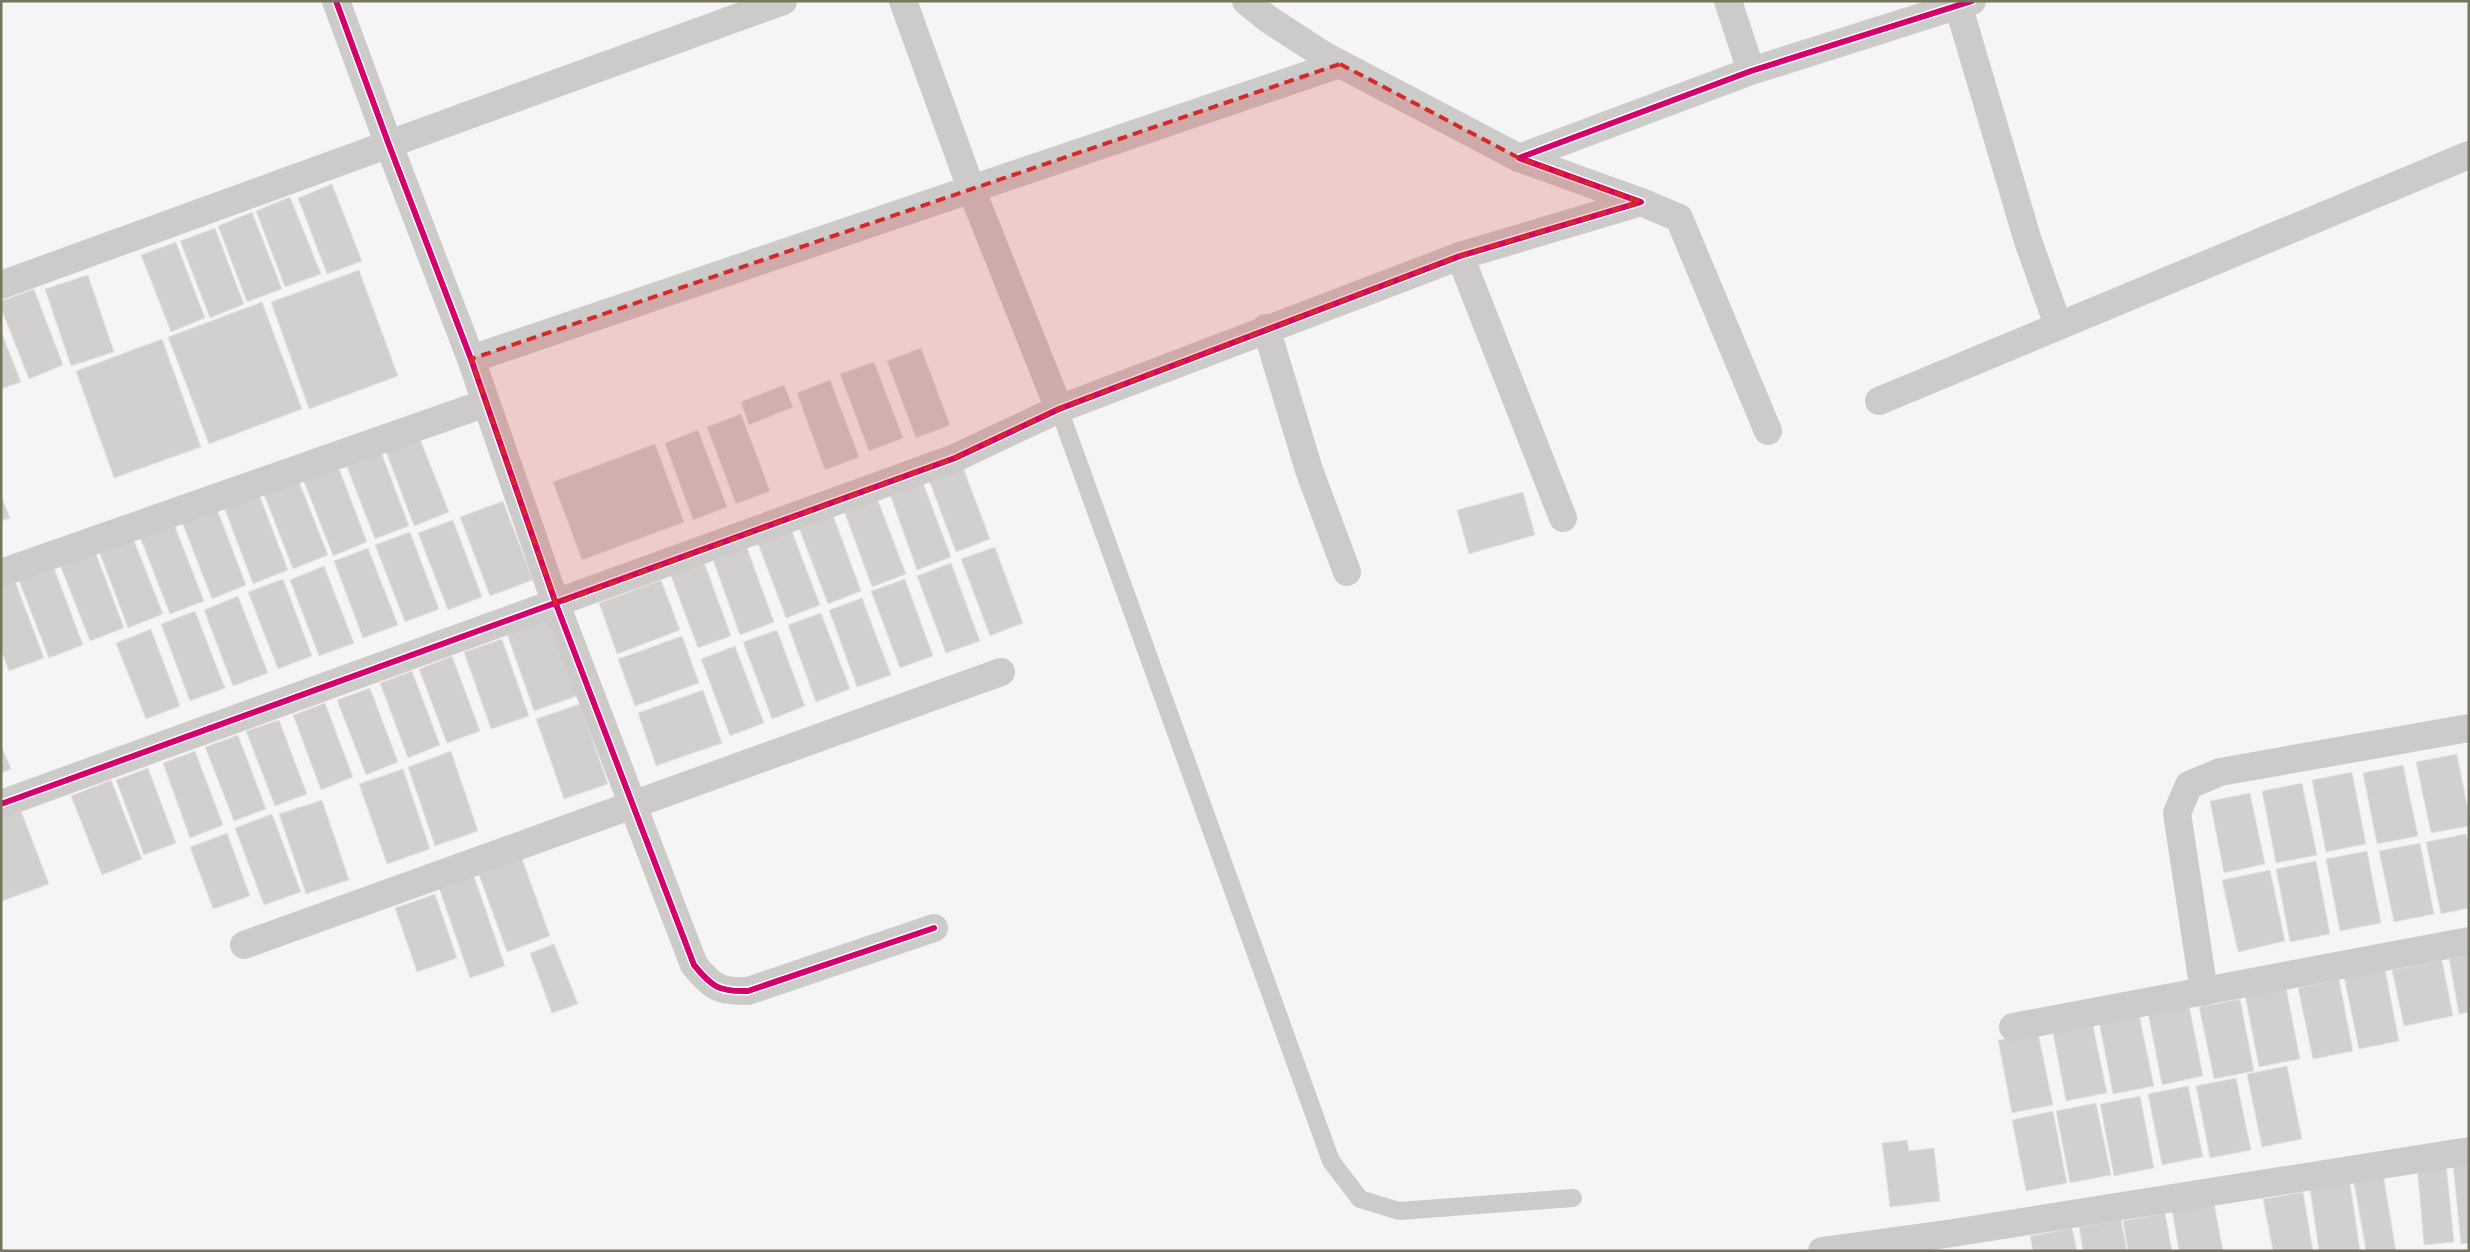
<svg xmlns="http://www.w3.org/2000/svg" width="2470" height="1252" font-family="Inter,sans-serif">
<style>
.building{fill:#d1d0ce;stroke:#e4e4e5}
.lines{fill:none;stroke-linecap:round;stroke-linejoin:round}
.lane{stroke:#cccbca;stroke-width:18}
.street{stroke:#cccbca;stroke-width:28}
.cycleway-casing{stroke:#fff;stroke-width:9}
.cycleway{stroke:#d6006c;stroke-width:6}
.marked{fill:#d62828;fill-opacity:0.2;stroke:#d62828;stroke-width:4;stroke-dasharray:10 6;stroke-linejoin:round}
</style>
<rect width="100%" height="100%" fill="#f5f5f6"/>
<g class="building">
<path d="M 332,184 L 362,261 L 327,274 L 298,198 Z"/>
<path d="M 290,197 L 321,274 L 285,287 L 256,211 Z"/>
<path d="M 252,212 L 282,289 L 247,302 L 218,226 Z"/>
<path d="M 215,228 L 244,304 L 210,318 L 180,241 Z"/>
<path d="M 176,242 L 205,318 L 171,332 L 141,255 Z"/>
<path d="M 359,270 L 398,376 L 309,409 L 271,302 Z"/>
<path d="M 88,275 L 114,352 L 71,366 L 45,289 Z"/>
<path d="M 34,289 L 63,365 L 29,379 L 1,308 L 1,301 Z"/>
<path d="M 262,302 L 302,409 L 209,444 L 168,337 Z"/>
<path d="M 1,331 L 21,382 L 1,389 Z"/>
<path d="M 162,339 L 201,447 L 114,478 L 76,371 Z"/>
<path d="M 921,348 L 950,425 L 916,438 L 887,361 Z"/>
<path d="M 874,362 L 903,438 L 869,451 L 840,374 Z"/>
<path d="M 830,380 L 859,457 L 825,470 L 797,393 Z"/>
<path d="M 784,385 L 793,407 L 749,425 L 741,402 Z"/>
<path d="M 741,414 L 770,491 L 736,504 L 707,427 Z"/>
<path d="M 698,430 L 727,507 L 693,520 L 665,443 Z"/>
<path d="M 419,436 L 449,512 L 414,526 L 385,449 Z"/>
<path d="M 655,444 L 684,522 L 582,560 L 553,482 Z"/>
<path d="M 380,449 L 409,526 L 375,539 L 345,462 Z"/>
<path d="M 961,462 L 990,539 L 956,552 L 927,475 Z"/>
<path d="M 338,466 L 367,542 L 333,556 L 303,479 Z"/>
<path d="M 298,479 L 328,555 L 293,569 L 263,492 Z"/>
<path d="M 922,480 L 951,557 L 917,570 L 889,492 Z"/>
<path d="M 1523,492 L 1535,535 L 1469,554 L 1457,510 Z"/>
<path d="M 259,494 L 288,570 L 253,584 L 224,507 Z"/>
<path d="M 1,496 L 10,518 L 1,521 Z"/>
<path d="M 877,498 L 906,574 L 872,587 L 844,511 Z"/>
<path d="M 503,501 L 533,580 L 490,596 L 460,517 Z"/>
<path d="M 217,509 L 246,585 L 212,599 L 182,522 Z"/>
<path d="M 833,515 L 861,591 L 828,604 L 799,528 Z"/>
<path d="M 453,520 L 482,597 L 448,610 L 418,533 Z"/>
<path d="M 174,524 L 204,601 L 170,614 L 140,537 Z"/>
<path d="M 791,529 L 820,605 L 786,618 L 757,541 Z"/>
<path d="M 410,532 L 439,609 L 405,622 L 375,545 Z"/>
<path d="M 133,538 L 163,614 L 128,628 L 99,551 Z"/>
<path d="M 746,545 L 774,622 L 740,635 L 712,557 Z"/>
<path d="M 995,547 L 1023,623 L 990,636 L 961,559 Z"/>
<path d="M 368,548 L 398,625 L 363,638 L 334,561 Z"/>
<path d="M 95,551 L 124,628 L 90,641 L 60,565 Z"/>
<path d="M 703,559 L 731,636 L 698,648 L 669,571 Z"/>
<path d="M 951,563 L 980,641 L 946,653 L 917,576 Z"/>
<path d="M 324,566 L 354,643 L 319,656 L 290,580 Z"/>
<path d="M 54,568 L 83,645 L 49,658 L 19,581 Z"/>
<path d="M 283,579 L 312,656 L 278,669 L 248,592 Z"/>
<path d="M 905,579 L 933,656 L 900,668 L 871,591 Z"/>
<path d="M 661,580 L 680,630 L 617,654 L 599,603 Z"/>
<path d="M 15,581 L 44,658 L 9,671 L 1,650 L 1,586 Z"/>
<path d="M 238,596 L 268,673 L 233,686 L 204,610 Z"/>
<path d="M 862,598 L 891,675 L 857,687 L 829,610 Z"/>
<path d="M 195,611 L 225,688 L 190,701 L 161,624 Z"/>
<path d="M 821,613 L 850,689 L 816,702 L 788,625 Z"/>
<path d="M 550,616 L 577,696 L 534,711 L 506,631 Z"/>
<path d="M 151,629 L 180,706 L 146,719 L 116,643 Z"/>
<path d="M 777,630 L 805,706 L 772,719 L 743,642 Z"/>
<path d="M 682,636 L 699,683 L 635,706 L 618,659 Z"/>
<path d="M 502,639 L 529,716 L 491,729 L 464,652 Z"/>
<path d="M 735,646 L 764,723 L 730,736 L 701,659 Z"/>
<path d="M 452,656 L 480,731 L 447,743 L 419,669 Z"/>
<path d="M 412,671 L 440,745 L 408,758 L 380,683 Z"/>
<path d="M 370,688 L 398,762 L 366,775 L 337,700 Z"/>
<path d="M 703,690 L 722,743 L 656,766 L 638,713 Z"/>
<path d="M 325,703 L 353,777 L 321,790 L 293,715 Z"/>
<path d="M 580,704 L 608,784 L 564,799 L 536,719 Z"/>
<path d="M 279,720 L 307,794 L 275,806 L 246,731 Z"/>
<path d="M 238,735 L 266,809 L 234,821 L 205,747 Z"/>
<path d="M 1,745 L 11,769 L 1,773 Z"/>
<path d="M 195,751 L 223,825 L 190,838 L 163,763 Z"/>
<path d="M 451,751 L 478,831 L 435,846 L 408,767 Z"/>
<path d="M 2457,754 L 2469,815 L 2469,826 L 2431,833 L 2416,762 Z"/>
<path d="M 2403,765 L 2418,836 L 2377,844 L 2363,773 Z"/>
<path d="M 148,768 L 176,843 L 144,855 L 116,780 Z"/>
<path d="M 403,769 L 430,849 L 387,864 L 359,784 Z"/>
<path d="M 2352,772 L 2366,844 L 2326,852 L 2312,780 Z"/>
<path d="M 111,780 L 142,859 L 102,875 L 71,796 Z"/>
<path d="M 2302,783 L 2317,855 L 2276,863 L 2262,791 Z"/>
<path d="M 2250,793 L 2265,864 L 2224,873 L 2210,801 Z"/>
<path d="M 322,800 L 349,880 L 306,894 L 279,814 Z"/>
<path d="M 21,811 L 49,884 L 2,901 L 1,818 Z"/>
<path d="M 272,814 L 301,892 L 264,905 L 235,828 Z"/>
<path d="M 227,833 L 250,896 L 213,909 L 190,847 Z"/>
<path d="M 2466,834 L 2469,845 L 2469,908 L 2441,914 L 2426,842 Z"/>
<path d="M 2420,843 L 2434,914 L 2394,922 L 2379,851 Z"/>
<path d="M 2367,851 L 2381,923 L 2340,931 L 2326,859 Z"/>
<path d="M 522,859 L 550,936 L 507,952 L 479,875 Z"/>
<path d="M 2316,861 L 2330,934 L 2290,942 L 2276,869 Z"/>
<path d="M 2270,870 L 2285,941 L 2238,952 L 2222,880 Z"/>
<path d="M 474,876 L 505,966 L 470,978 L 439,888 Z"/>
<path d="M 435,894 L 457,958 L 417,972 L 395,908 Z"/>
<path d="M 554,944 L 578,1004 L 552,1013 L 530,953 Z"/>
<path d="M 2469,955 L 2469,1012 L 2459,1014 L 2449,959 Z"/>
<path d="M 2442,960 L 2453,1016 L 2404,1026 L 2392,970 Z"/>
<path d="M 2385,969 L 2399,1041 L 2359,1049 L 2344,977 Z"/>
<path d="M 2339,979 L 2353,1051 L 2313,1059 L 2298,988 Z"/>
<path d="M 2286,987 L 2300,1059 L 2259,1067 L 2245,995 Z"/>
<path d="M 2240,999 L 2254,1071 L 2214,1079 L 2199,1007 Z"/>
<path d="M 2189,1005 L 2203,1076 L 2162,1085 L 2148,1013 Z"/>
<path d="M 2139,1014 L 2154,1086 L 2113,1094 L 2099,1022 Z"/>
<path d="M 2092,1021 L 2107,1093 L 2066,1101 L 2052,1028 Z"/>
<path d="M 2038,1033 L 2053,1105 L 2012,1113 L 1998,1040 Z"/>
<path d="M 2287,1066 L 2302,1139 L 2262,1147 L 2247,1074 Z"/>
<path d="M 2236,1078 L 2251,1150 L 2210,1158 L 2196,1086 Z"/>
<path d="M 2188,1086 L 2203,1157 L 2162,1165 L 2148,1094 Z"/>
<path d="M 2140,1096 L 2154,1168 L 2114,1176 L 2100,1104 Z"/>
<path d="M 2096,1103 L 2111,1175 L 2070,1183 L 2056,1111 Z"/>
<path d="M 2053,1111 L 2067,1183 L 2026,1191 L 2012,1120 Z"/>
<path d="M 1907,1140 L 1909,1151 L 1934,1148 L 1940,1201 L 1890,1207 L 1882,1143 Z"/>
<path d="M 2446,1163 L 2454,1242 L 2424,1245 L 2417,1166 Z"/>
<path d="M 2469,1163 L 2469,1243 L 2461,1244 L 2453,1165 Z"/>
<path d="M 2383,1173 L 2396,1251 L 2366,1251 L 2353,1177 Z"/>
<path d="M 2350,1183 L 2360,1251 L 2319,1251 L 2310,1189 Z"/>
<path d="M 2303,1192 L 2313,1251 L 2273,1251 L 2263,1199 Z"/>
<path d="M 2214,1203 L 2223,1251 L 2179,1251 L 2172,1210 Z"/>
<path d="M 2165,1213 L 2172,1251 L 2128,1251 L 2123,1221 Z"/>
<path d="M 2121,1220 L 2127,1251 L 2083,1251 L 2079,1227 Z"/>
<path d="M 2072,1228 L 2077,1251 L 2033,1251 L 2030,1236 Z"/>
</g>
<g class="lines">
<path class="lane" d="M 1059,409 L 1331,1161 L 1360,1199 L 1399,1211 L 1573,1198"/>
<g class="street">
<path d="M 336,1 L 389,145 L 471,359 L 556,604 L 694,965 C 712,987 719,992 748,991 L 934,928"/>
<path d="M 903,1 L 972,191 L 1059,409"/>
<path d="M 1246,1 L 1268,19 L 1325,56 L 1519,158"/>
<path d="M 1728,1 L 1751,71"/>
<path d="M 1957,1 L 2028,241 L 2058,325"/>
<path d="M 1641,202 L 1679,218 L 1768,431"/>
<path d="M 1460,256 L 1563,518"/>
<path d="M 1,285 L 783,1"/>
<path d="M 1266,328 L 1309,470 L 1347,572"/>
<path d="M 471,359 L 1340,64"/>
<path d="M 1879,401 L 2469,155"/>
<path d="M 1,573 L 486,403"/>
<path d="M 1,804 L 955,458 L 1059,409 L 1460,256 L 1641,202 L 1519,158 L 1751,71 L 1972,1"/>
<path d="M 244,945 L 1001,672"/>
<path d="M 2204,992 L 2177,813 L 2189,785 L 2220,772 L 2469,728"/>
<path d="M 2013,1027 L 2469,941"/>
<path d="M 1822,1251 L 1953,1233 L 2469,1151"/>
</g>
<g class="cycleway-casing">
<g id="cycleway">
<path d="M 336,1 L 389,145 L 471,359 L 556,604 L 694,965 C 712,987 719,992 748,991 L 934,928"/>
<path d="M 1,804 L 955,458 L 1059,409 L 1460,256 L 1641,202 L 1519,158 L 1751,71 L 1972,1"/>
</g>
</g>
<use href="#cycleway" class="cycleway"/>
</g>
<path class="marked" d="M 1340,64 L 1519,158 L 1641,202 L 1460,256 L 1059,409 L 955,458 L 556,604 L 471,359 Z"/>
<rect width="2470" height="1252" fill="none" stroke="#78755f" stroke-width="5"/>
</svg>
